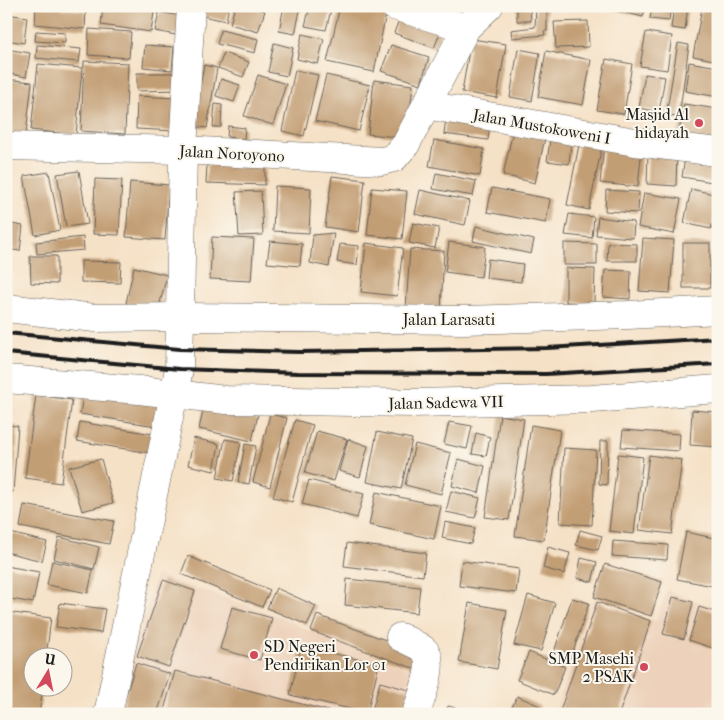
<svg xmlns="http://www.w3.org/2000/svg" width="724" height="720" font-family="'IM FELL French Canon',serif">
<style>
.built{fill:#edd1ba}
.building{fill:#c29e74}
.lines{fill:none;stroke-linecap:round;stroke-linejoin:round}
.street-casing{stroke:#686158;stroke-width:29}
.street{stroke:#fff;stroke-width:28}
.rail{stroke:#1c1c1c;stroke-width:4}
.poi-dot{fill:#d1495b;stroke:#fbf7ec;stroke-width:2}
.labels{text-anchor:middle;stroke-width:4;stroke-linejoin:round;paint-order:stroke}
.poi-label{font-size:16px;fill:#1c1c1c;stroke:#fbf7ec;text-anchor:end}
.street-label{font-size:16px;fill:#1c1c1c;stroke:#fbf7ec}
</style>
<rect width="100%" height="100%" fill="#fbf7ec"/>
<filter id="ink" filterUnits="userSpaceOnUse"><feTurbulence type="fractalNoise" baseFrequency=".02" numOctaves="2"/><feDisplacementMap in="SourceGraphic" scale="10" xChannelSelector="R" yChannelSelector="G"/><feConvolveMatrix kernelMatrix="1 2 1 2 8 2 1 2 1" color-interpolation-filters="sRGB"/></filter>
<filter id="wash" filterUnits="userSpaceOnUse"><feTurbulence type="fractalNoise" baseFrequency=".0096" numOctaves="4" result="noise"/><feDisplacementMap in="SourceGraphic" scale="20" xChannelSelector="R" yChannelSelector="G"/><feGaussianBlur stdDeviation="1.12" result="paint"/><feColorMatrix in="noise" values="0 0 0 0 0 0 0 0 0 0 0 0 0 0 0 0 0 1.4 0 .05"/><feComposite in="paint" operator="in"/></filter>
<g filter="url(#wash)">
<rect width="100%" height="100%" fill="#f5e1c6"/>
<g class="built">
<path d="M 156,575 L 279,616 L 311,632 L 436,678 L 425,714 L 117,714 Z"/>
<path d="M 667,590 L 718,609 L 718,714 L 554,714 L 593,600 L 656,621 Z"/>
</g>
<g id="blocks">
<g class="building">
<path d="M 36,6 L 86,11 L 85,29 L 35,24 Z"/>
<path d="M 103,6 L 155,6 L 151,32 L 101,25 Z"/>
<path d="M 205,6 L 229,6 L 226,21 L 203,16 Z"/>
<path d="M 235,6 L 247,6 L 265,11 L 258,32 L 230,24 Z"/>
<path d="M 284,6 L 301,6 L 295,34 L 279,31 Z"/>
<path d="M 310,6 L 332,6 L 326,30 L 305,26 Z"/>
<path d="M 340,6 L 375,6 L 387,9 L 374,72 L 327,62 Z"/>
<path d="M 517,6 L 530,6 L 531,21 L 517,21 Z"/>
<path d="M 536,6 L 547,6 L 547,31 L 544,31 L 545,35 L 512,38 L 511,30 L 535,27 Z"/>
<path d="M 556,6 L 588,6 L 588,8 L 556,9 Z"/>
<path d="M 615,6 L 646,6 L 643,17 L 614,10 Z"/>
<path d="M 652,6 L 671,6 L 669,21 L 650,19 Z"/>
<path d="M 674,6 L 688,6 L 685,30 L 671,28 Z"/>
<path d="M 702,8 L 718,10 L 718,61 L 693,56 Z"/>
<path d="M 402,11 L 443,26 L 434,48 L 394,33 Z"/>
<path d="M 159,12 L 185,17 L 181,36 L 155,31 Z"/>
<path d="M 6,14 L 27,17 L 24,43 L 6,40 Z"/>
<path d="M 588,21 L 589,47 L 556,48 L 554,22 Z"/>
<path d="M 89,29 L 131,32 L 129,58 L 88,55 Z"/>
<path d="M 221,30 L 258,39 L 255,53 L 217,44 Z"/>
<path d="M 36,31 L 65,33 L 65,43 L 35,41 Z"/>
<path d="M 646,32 L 672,36 L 667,70 L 640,66 Z"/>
<path d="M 302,34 L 324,39 L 318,64 L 297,59 Z"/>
<path d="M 471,39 L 506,44 L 497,98 L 462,92 Z"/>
<path d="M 274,43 L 293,48 L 287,76 L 268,72 Z"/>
<path d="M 678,43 L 689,45 L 679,117 L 666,116 Z"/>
<path d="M 37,45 L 81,49 L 79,62 L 36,58 Z"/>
<path d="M 145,45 L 174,47 L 172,70 L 143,67 Z"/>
<path d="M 391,45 L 429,57 L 421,84 L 381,71 Z"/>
<path d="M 6,49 L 30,53 L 26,77 L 6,73 Z"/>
<path d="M 518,49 L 540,53 L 532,101 L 510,97 Z"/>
<path d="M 546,51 L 591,60 L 583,105 L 538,97 Z"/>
<path d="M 224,53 L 249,62 L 243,77 L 218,68 Z"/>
<path d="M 606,59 L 632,64 L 624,114 L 597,110 Z"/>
<path d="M 84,61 L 128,63 L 125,134 L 81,131 Z"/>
<path d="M 689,62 L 718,67 L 718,97 L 685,91 Z"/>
<path d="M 38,64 L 82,68 L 76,135 L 31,130 Z"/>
<path d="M 204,65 L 217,68 L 207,128 L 193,126 Z"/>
<path d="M 295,70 L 318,75 L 304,136 L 282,131 Z"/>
<path d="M 137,73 L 181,73 L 182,90 L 137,91 Z"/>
<path d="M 645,74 L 665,77 L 659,112 L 639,108 Z"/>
<path d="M 258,75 L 286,84 L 273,125 L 244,116 Z"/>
<path d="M 326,75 L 370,85 L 359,131 L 315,121 Z"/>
<path d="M 6,79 L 32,82 L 26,134 L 6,131 Z"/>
<path d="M 221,79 L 240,85 L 234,102 L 216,96 Z"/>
<path d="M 374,80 L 413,85 L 407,138 L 368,134 Z"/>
<path d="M 137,96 L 177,98 L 176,131 L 136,129 Z"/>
<path d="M 215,104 L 222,105 L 221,127 L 213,127 Z"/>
<path d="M 684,104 L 718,109 L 718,143 L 678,137 Z"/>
<path d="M 446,118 L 490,124 L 488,140 L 444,134 Z"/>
<path d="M 228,126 L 245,128 L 244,139 L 227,137 Z"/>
<path d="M 513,131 L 545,138 L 535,183 L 503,175 Z"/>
<path d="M 551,133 L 572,136 L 569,164 L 547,161 Z"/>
<path d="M 434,140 L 484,149 L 480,176 L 429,166 Z"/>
<path d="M 580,140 L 602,145 L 589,210 L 567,205 Z"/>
<path d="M 604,144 L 642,147 L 638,187 L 600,183 Z"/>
<path d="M 648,151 L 677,152 L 676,186 L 647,184 Z"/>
<path d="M 685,157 L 718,162 L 718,183 L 682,177 Z"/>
<path d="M 207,165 L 265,167 L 265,185 L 206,183 Z"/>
<path d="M 79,171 L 88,224 L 66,227 L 57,174 Z"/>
<path d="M 49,172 L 60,230 L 35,235 L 24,176 Z"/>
<path d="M 436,173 L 476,181 L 473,196 L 433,189 Z"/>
<path d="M 332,176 L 365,180 L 359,232 L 325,227 Z"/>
<path d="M 95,179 L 122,180 L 119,235 L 93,234 Z"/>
<path d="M 130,182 L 169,185 L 165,240 L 126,237 Z"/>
<path d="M 275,186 L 311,188 L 309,233 L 273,231 Z"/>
<path d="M 372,188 L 407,191 L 402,239 L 367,235 Z"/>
<path d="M 492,188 L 550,199 L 546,223 L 487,212 Z"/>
<path d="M 691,189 L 718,195 L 718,203 L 711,229 L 684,223 Z"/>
<path d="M 420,190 L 470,201 L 465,225 L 415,214 Z"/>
<path d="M 606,190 L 639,192 L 638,213 L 605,211 Z"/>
<path d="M 261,191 L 263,235 L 239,236 L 236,192 Z"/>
<path d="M 644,193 L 681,199 L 674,234 L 638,227 Z"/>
<path d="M 569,214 L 594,217 L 592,238 L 565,235 Z"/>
<path d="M 598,217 L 634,222 L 633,238 L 596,235 Z"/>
<path d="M 6,223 L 23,226 L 20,251 L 6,249 Z"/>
<path d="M 413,223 L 439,228 L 435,248 L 409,243 Z"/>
<path d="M 476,226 L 534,240 L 531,254 L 473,241 Z"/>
<path d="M 334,233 L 329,267 L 310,263 L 313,235 Z"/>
<path d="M 83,237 L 84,250 L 37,254 L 36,242 Z"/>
<path d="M 212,237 L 254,239 L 251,281 L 210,279 Z"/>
<path d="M 643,238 L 674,240 L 670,293 L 639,291 Z"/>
<path d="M 270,241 L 302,244 L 300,266 L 267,263 Z"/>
<path d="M 449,242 L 485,247 L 481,277 L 445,272 Z"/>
<path d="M 366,243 L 403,248 L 397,296 L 361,292 Z"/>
<path d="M 564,243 L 597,244 L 597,265 L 564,265 Z"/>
<path d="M 608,243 L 637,244 L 637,261 L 607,261 Z"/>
<rect x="683" y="243" width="27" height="45"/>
<path d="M 340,244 L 359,246 L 357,265 L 337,262 Z"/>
<path d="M 410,249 L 444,251 L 441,311 L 406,308 Z"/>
<path d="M 30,256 L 57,256 L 57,284 L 31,283 Z"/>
<path d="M 488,259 L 523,264 L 521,282 L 486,278 Z"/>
<path d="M 81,261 L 121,262 L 120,283 L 81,282 Z"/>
<path d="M 134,267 L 167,275 L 158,311 L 126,303 Z"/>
<path d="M 566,268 L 595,269 L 594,303 L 566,302 Z"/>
<path d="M 605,270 L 631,271 L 630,299 L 603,297 Z"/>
<path d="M 85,383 L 161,394 L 156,426 L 80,414 Z"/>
<path d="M 36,395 L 72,400 L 61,483 L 25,478 Z"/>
<path d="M 206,398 L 259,410 L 252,441 L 199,429 Z"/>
<path d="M 692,410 L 718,412 L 718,447 L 690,445 Z"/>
<path d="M 270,414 L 287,418 L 270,487 L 253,482 Z"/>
<path d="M 500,415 L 524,419 L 509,520 L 485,517 Z"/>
<path d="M 295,420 L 313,425 L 292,502 L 273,497 Z"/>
<path d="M 80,422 L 153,434 L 150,453 L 77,441 Z"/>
<path d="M 449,422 L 472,426 L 467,449 L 444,444 Z"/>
<path d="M 6,425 L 18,426 L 13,492 L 6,491 Z"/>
<path d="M 531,425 L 560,430 L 544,540 L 515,536 Z"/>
<path d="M 623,430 L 680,434 L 679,451 L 621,447 Z"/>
<path d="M 317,431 L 347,439 L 334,481 L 305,473 Z"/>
<path d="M 377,432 L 412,439 L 401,489 L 367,482 Z"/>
<path d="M 476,433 L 490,437 L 486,456 L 472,454 Z"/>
<path d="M 194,438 L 219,444 L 214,471 L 188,465 Z"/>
<path d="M 225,439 L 241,442 L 233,481 L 217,478 Z"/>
<path d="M 348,439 L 368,446 L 360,477 L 339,471 Z"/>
<path d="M 600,441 L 608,441 L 607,485 L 599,484 Z"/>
<path d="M 245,444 L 256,446 L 249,484 L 238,482 Z"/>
<path d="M 415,444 L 451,453 L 441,494 L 405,485 Z"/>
<path d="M 564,448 L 596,450 L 592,525 L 560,523 Z"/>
<path d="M 618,454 L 643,457 L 634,534 L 609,531 Z"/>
<path d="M 649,455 L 682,460 L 672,534 L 639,530 Z"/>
<path d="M 101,459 L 113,503 L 82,511 L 69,467 Z"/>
<path d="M 458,459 L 485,466 L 479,493 L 452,486 Z"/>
<path d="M 309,480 L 364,494 L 357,518 L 302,504 Z"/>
<path d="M 451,491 L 480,498 L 475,518 L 446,512 Z"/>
<path d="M 376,492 L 441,506 L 434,539 L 369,525 Z"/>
<path d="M 24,505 L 114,521 L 109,544 L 20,527 Z"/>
<path d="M 445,522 L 475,528 L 471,544 L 442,538 Z"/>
<path d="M 580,530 L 602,536 L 598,550 L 576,545 Z"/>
<path d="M 6,532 L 47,542 L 42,561 L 6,552 Z"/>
<path d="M 686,532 L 718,539 L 718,587 L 677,579 Z"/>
<path d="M 59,537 L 99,547 L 94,569 L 54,559 Z"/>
<path d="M 613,541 L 668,545 L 667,560 L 612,556 Z"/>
<path d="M 347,543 L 426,553 L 423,576 L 344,566 Z"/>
<path d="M 548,547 L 570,553 L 564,574 L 543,568 Z"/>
<path d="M 188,556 L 270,590 L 262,607 L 181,574 Z"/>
<path d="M 581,558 L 597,562 L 592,582 L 577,578 Z"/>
<path d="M 52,561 L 93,570 L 88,593 L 47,585 Z"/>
<path d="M 462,561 L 519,569 L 516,593 L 459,586 Z"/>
<path d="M 605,564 L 662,582 L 651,616 L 594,597 Z"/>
<path d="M 6,566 L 39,572 L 33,603 L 6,598 Z"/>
<path d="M 347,579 L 420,587 L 417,613 L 345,605 Z"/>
<path d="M 163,580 L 195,591 L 169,667 L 137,656 Z"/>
<path d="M 276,588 L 316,606 L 307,625 L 267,608 Z"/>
<path d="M 528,595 L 555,603 L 541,651 L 514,645 Z"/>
<path d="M 673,597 L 693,602 L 684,639 L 663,634 Z"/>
<path d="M 572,598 L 589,603 L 571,658 L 554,652 Z"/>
<path d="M 597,602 L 651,621 L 619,714 L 559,714 Z"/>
<path d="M 60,603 L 105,609 L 101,633 L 56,627 Z"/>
<path d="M 469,603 L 507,610 L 497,669 L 459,662 Z"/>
<path d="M 232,607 L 272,618 L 260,660 L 220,649 Z"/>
<path d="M 699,607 L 718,613 L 718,650 L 689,640 Z"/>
<path d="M 6,612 L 51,618 L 46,658 L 32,658 L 32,688 L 43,688 L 39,714 L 6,713 Z"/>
<path d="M 317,615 L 427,655 L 421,671 L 311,631 Z"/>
<path d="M 301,646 L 379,664 L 367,713 L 290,695 Z"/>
<path d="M 529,652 L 565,667 L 554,695 L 517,680 Z"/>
<path d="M 136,663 L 170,674 L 157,714 L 144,714 L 122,708 Z"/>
<path d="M 175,671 L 336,713 L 336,714 L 163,714 Z"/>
<path d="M 380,682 L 423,694 L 417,714 L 371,714 Z"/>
<path d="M 517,696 L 540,706 L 537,714 L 509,714 Z"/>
<path d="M 448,706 L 474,713 L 474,714 L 446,714 Z"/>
</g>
</g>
</g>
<g filter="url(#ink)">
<use href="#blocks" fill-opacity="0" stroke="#686158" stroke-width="1"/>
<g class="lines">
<g class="street-casing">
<g id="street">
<path d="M 394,6 L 466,28"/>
<path d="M 426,105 L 635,142 L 718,152"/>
<path d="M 6,146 L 183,150 L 382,161 L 394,158 L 406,144 L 466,28 L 489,6"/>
<path d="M 6,308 L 95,318 L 180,317 L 463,320 L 628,315 L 718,310"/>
<path d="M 6,379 L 139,390 L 226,400 L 413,403 L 592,399 L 718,389"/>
<path d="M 400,637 C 406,640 420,646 424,650 C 437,661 420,700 416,714"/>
<path d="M 108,714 L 179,369 L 183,150 L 191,6"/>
</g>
</g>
<use href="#street" class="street"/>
<g class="rail">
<path d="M 6,333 L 179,349 L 299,352 L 547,348 L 718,338"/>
<path d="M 6,353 L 179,369 L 298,373 L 546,374 L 718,364"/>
</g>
</g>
</g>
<g class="poi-dot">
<circle cx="699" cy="123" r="5"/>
<circle cx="254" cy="655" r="5"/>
<circle cx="644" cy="667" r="5"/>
</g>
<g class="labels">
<g class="poi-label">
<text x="689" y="120">Masjid Al<tspan x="689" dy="18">hidayah</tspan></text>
<text x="264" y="652" text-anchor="start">SD Negeri<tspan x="264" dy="18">Pendirikan Lor 01</tspan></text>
<text x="634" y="664">SMP Masehi<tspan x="634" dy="18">2 PSAK</tspan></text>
</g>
<g class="street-label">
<text transform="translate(542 126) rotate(10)" y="6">Jalan Mustokoweni I</text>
<text transform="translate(232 153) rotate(3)" y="6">Jalan Noroyono</text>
<text x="449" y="325">Jalan Larasati</text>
<text transform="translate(446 402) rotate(-1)" y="6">Jalan Sadewa VII</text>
</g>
</g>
<rect width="724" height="720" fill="none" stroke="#fbf7ec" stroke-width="25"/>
<g transform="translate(48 672) rotate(10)"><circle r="24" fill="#fbf7ec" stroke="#a29f99"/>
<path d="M0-4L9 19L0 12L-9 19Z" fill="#d1495b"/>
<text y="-8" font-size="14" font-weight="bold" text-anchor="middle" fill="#1c1c1c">U</text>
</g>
</svg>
